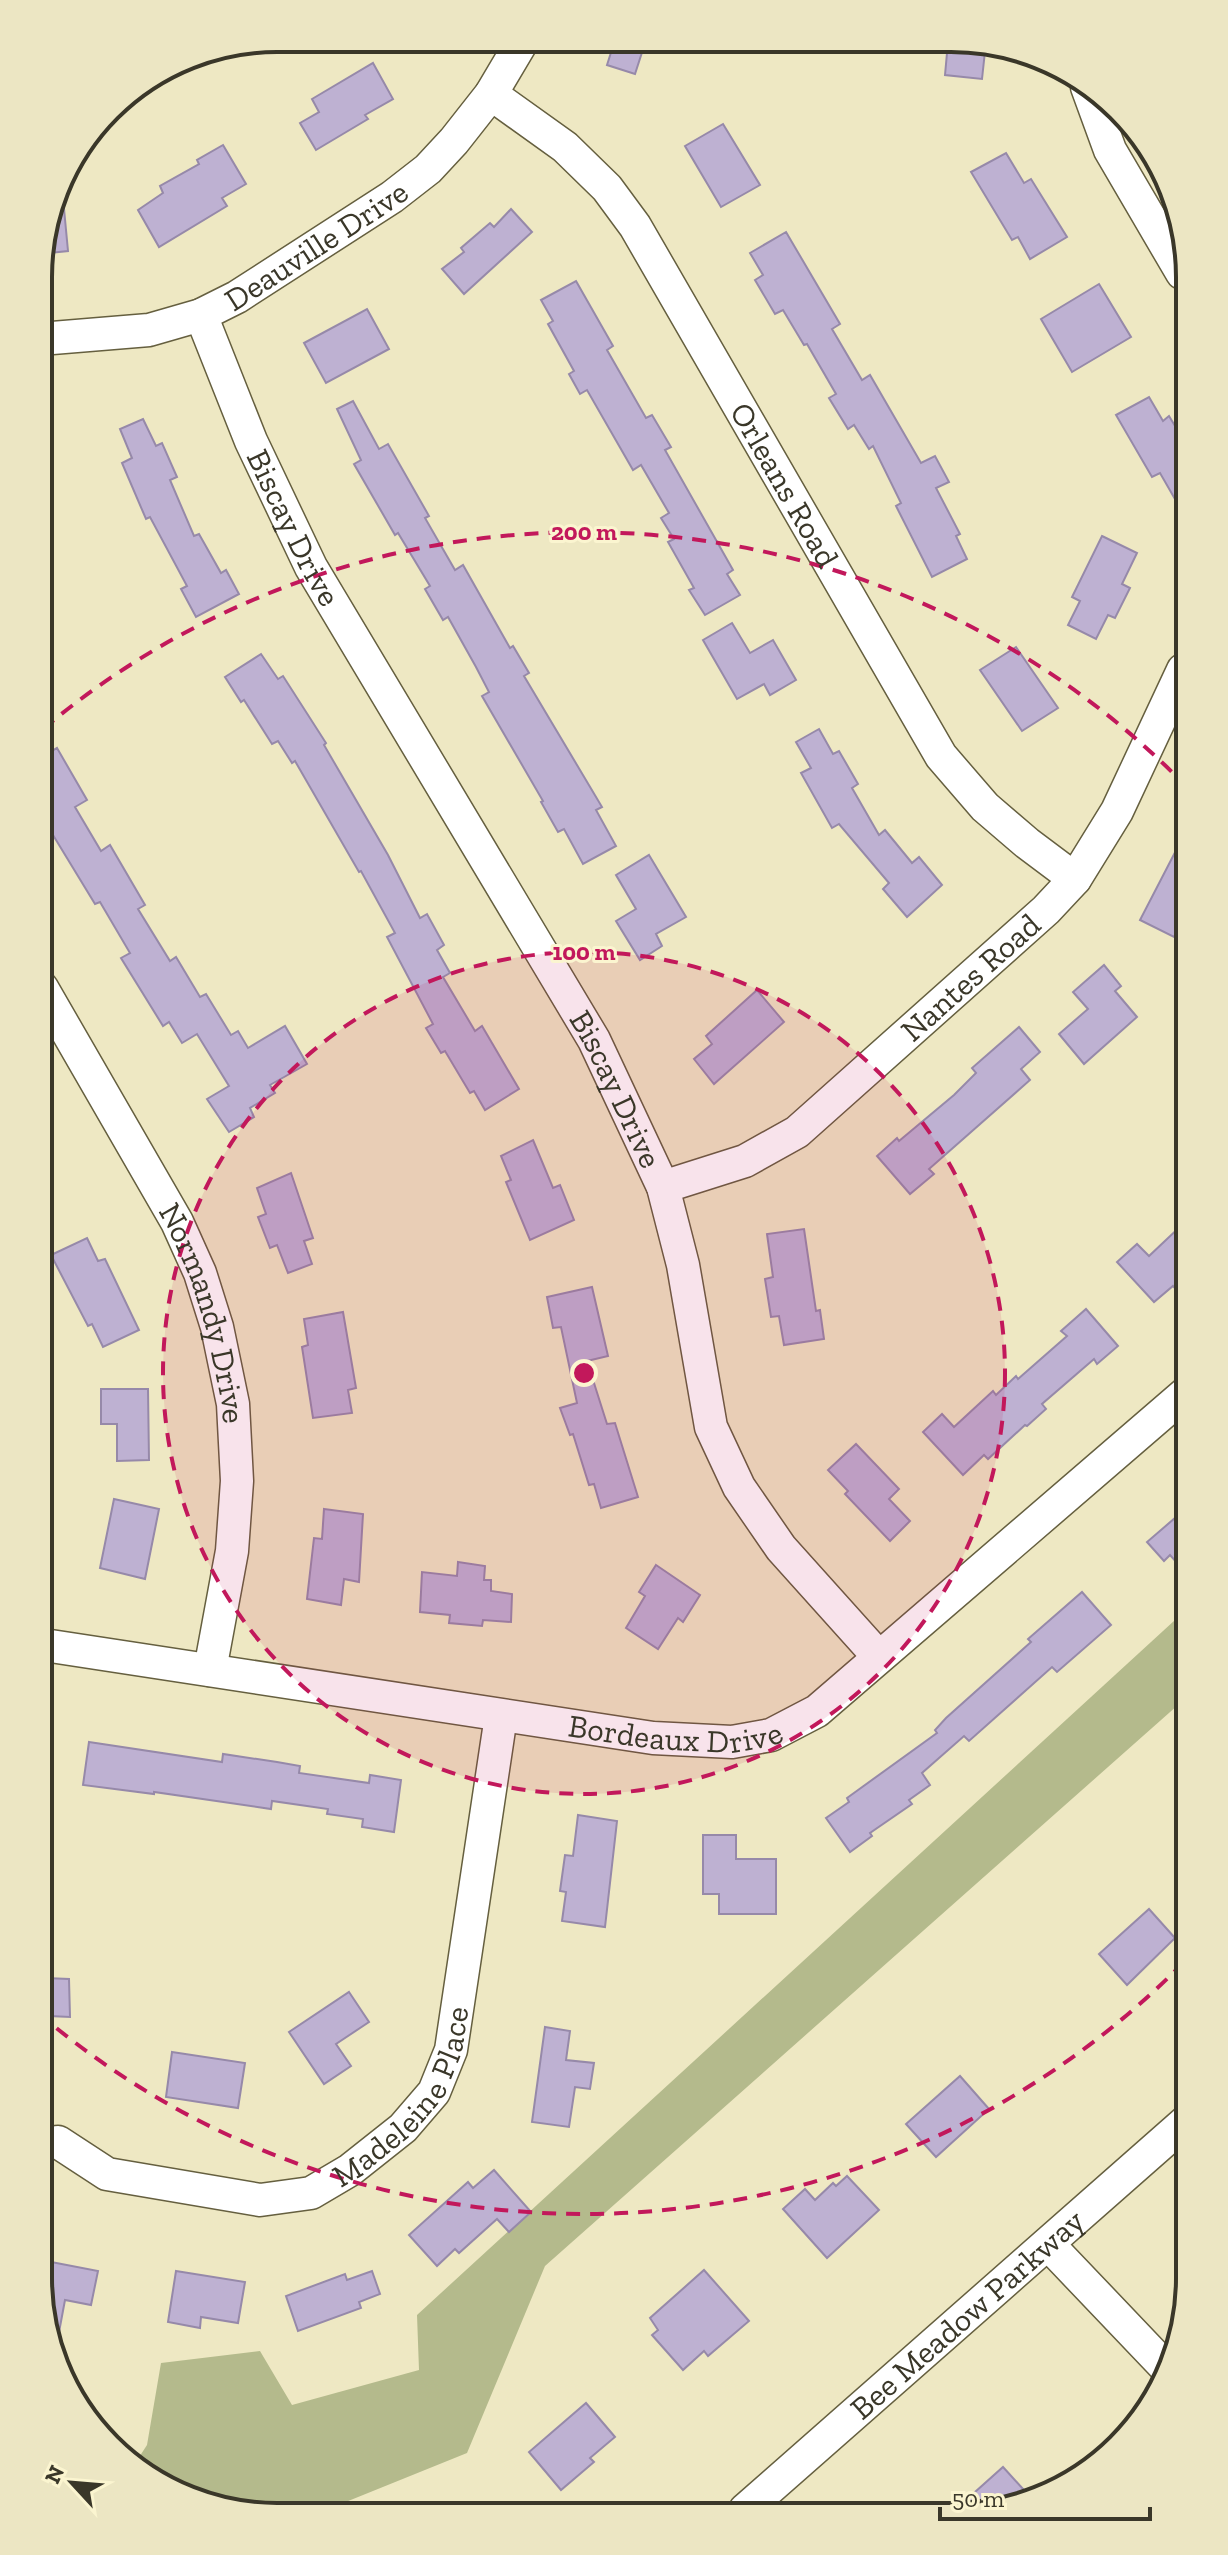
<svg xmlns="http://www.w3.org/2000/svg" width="1228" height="2555" font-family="'Zilla Slab',serif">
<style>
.green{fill:#b4ba8c}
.building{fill:#beb1d2;stroke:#9689a9;stroke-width:2}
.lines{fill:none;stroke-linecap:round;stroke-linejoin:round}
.minor-casing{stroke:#655f3f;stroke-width:35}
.minor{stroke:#fff;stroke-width:32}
.ring{fill:none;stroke:#c2185b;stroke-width:4;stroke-dasharray:14 10}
.labels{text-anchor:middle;stroke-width:6;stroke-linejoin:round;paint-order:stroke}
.street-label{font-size:32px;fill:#3a3729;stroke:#fbf5d0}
.rim{fill:none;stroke:#3a3729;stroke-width:4}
.centre{fill:#c2185b;stroke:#fbf5d0;stroke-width:4}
.ring-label{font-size:24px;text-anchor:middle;font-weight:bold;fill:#c2185b;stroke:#fbf5d0;stroke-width:6;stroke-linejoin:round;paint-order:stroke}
</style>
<rect width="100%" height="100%" fill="#eee8c3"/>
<path class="green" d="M 1187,1609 L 1187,1697 L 545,2266 L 467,2453 L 321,2512 L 231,2512 L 134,2465 L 147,2445 L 161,2363 L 260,2351 L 292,2405 L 419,2370 L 417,2315 Z"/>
<g class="building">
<path d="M 615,40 L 646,40 L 635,74 L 607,65 Z"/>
<path d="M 948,42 L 986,42 L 982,79 L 945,75 Z"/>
<path d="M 373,63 L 393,99 L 365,115 L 368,119 L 316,150 L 300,123 L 319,112 L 312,99 Z"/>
<path d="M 723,124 L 760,185 L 721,207 L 685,146 Z"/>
<path d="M 223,145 L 246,184 L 222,198 L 227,206 L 159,247 L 138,210 L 163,193 L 160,186 L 199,164 L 197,160 Z"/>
<path d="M 1006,153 L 1024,183 L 1031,179 L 1067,237 L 1030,259 L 1018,237 L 1012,240 L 971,172 Z"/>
<path d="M 61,177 L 68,251 L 40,254 L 40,246 Z"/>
<path d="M 511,209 L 532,232 L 464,294 L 442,269 L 464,252 L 461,248 L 490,223 L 494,227 Z"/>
<path d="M 786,232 L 840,324 L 832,329 L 862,380 L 870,375 L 921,463 L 935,456 L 949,482 L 936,488 L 960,534 L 956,536 L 967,559 L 932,577 L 896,506 L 901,503 L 873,446 L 869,449 L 854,425 L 848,429 L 829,398 L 836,394 L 807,344 L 804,345 L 783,310 L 775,314 L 755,280 L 763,275 L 750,253 Z"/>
<path d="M 576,281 L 613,346 L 607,350 L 646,418 L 652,415 L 671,447 L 665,450 L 733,570 L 727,574 L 740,595 L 705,615 L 689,590 L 694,588 L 668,542 L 674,539 L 661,518 L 669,513 L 641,465 L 633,470 L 587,390 L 580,394 L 569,374 L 574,371 L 548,324 L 553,321 L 541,300 Z"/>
<path d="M 1099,284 L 1131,337 L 1072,372 L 1041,319 Z"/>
<path d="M 367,309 L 389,349 L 326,383 L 304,343 Z"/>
<path d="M 1149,397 L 1163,421 L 1169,416 L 1183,439 L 1183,513 L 1160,473 L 1152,477 L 1116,415 Z"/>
<path d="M 353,401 L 379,449 L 388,444 L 429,516 L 425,518 L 455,570 L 463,565 L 510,648 L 513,646 L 529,673 L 524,676 L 602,807 L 596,810 L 616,846 L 583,864 L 564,829 L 558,832 L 541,802 L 543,801 L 482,696 L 489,692 L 476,667 L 448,617 L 443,620 L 425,589 L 430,586 L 398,533 L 395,535 L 354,464 L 361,460 L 337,409 Z"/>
<path d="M 143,419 L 156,446 L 162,443 L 177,477 L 170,480 L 194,536 L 199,534 L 221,573 L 226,570 L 239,594 L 196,617 L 181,589 L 187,586 L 150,517 L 146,519 L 122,463 L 132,458 L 120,429 Z"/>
<path d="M 1102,536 L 1137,553 L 1122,584 L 1130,588 L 1115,618 L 1108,615 L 1096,639 L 1068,625 L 1080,601 L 1072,597 Z"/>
<path d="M 732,623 L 750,653 L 773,640 L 796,680 L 770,695 L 764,684 L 737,699 L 703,640 Z"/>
<path d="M 1016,647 L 1058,708 L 1022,731 L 980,670 Z"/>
<path d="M 261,654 L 278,679 L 283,676 L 326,743 L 324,745 L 388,855 L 420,918 L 427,914 L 444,945 L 437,950 L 450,973 L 443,977 L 475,1031 L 482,1026 L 519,1089 L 485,1110 L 474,1091 L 470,1093 L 445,1051 L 441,1053 L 426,1028 L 433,1024 L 387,937 L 395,933 L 361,871 L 359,872 L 295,761 L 292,763 L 278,741 L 272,744 L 244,700 L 241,702 L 225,677 Z"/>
<path d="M 819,729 L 833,754 L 839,751 L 858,784 L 852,788 L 879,835 L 885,830 L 912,863 L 919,857 L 942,885 L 907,917 L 883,889 L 889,883 L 839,824 L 832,828 L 801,773 L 811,768 L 796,742 Z"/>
<path d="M 57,748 L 87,800 L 75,807 L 101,851 L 110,845 L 145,905 L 138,909 L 170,961 L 176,957 L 200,997 L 206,994 L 231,1035 L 238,1031 L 248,1048 L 285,1026 L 307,1064 L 270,1085 L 275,1093 L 250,1108 L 254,1117 L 229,1132 L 207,1099 L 229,1086 L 197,1034 L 182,1043 L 169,1022 L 163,1026 L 121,958 L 130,953 L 100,902 L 95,904 L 42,817 L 42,757 Z"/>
<path d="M 1184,835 L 1184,917 L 1174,937 L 1140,920 Z"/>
<path d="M 649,855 L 686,917 L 656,934 L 662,946 L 640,960 L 616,921 L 636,909 L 616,875 Z"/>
<path d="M 1104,965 L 1121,986 L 1115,991 L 1137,1017 L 1084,1064 L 1059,1034 L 1088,1009 L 1073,992 Z"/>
<path d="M 757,990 L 784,1022 L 714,1084 L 694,1059 L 712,1044 L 706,1036 Z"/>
<path d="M 1019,1027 L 1040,1052 L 1021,1069 L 1030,1080 L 929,1169 L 934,1174 L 910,1194 L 877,1156 L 897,1138 L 899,1141 L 954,1095 L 976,1073 L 972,1068 Z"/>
<path d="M 533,1140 L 553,1188 L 560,1185 L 574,1220 L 530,1240 L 506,1182 L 511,1180 L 501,1156 Z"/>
<path d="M 291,1173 L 313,1238 L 304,1241 L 312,1264 L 288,1273 L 277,1245 L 270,1248 L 258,1217 L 266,1214 L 257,1188 Z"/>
<path d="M 1185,1222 L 1186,1300 L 1173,1286 L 1154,1302 L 1117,1262 L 1137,1244 L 1149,1256 Z"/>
<path d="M 804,1229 L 816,1311 L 820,1310 L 824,1339 L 784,1345 L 779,1316 L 771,1317 L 765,1279 L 773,1277 L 767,1234 Z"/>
<path d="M 87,1238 L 98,1261 L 105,1259 L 139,1330 L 103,1347 L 92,1324 L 88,1326 L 51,1255 Z"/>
<path d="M 592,1287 L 608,1356 L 587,1361 L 607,1424 L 615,1423 L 638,1497 L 601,1508 L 594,1484 L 589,1485 L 573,1434 L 570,1435 L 560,1408 L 577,1403 L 561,1327 L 553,1328 L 547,1297 Z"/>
<path d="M 1086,1309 L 1118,1346 L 1097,1364 L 1094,1359 L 1042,1404 L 1046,1409 L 1027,1426 L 1025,1425 L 988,1459 L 984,1455 L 963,1475 L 923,1432 L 942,1414 L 954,1427 L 993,1391 L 996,1395 L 1016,1376 L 1018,1379 L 1067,1336 L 1061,1331 Z"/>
<path d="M 343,1312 L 356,1388 L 348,1390 L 352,1413 L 313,1418 L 302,1347 L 308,1345 L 304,1319 Z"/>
<path d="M 101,1389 L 148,1389 L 149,1460 L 117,1461 L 117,1424 L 101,1424 Z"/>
<path d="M 856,1444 L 899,1489 L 889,1499 L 910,1521 L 890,1541 L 845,1494 L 848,1491 L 828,1470 Z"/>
<path d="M 114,1499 L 159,1509 L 145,1579 L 100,1568 Z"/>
<path d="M 324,1509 L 363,1514 L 359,1582 L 344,1579 L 341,1605 L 307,1599 L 314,1538 L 322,1539 Z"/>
<path d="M 1175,1518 L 1187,1531 L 1187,1574 L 1170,1555 L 1164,1561 L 1147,1542 Z"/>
<path d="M 458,1562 L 485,1566 L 484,1580 L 491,1580 L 491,1591 L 512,1594 L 511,1622 L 483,1620 L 482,1626 L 449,1623 L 450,1615 L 420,1612 L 422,1572 L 457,1576 Z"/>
<path d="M 656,1565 L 700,1595 L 683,1622 L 678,1618 L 658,1649 L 626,1628 L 645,1596 L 639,1592 Z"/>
<path d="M 1082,1592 L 1111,1625 L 1057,1672 L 1052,1667 L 969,1741 L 964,1736 L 922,1773 L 930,1785 L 909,1800 L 912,1804 L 870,1833 L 872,1836 L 850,1852 L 826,1818 L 849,1802 L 847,1798 L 937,1733 L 935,1730 L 946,1718 L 1031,1642 L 1028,1639 Z"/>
<path d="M 89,1742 L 222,1762 L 223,1754 L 277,1762 L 300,1766 L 299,1773 L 369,1783 L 370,1775 L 401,1780 L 394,1832 L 362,1827 L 363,1819 L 327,1814 L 328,1809 L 272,1801 L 271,1809 L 154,1792 L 154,1794 L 83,1785 Z"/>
<path d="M 578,1815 L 617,1821 L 605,1927 L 562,1921 L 566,1892 L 560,1891 L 565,1855 L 573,1856 Z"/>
<path d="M 703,1835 L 736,1835 L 736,1859 L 776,1859 L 776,1914 L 719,1914 L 719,1894 L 703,1894 Z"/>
<path d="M 1149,1909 L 1175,1938 L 1127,1985 L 1099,1954 Z"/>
<path d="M 45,1978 L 69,1979 L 70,2017 L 49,2016 L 49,2011 L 45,2011 Z"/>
<path d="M 349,1992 L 369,2022 L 336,2044 L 351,2066 L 324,2084 L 289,2032 Z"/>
<path d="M 545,2027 L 570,2031 L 566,2060 L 594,2063 L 590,2089 L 575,2087 L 569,2127 L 532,2122 Z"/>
<path d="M 172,2052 L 245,2063 L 238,2108 L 166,2097 Z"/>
<path d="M 960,2076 L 989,2109 L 936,2157 L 906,2124 Z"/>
<path d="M 494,2170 L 531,2212 L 509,2232 L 497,2219 L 459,2253 L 455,2249 L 437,2266 L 409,2235 L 468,2182 L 473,2188 Z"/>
<path d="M 847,2176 L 879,2210 L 827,2258 L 783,2209 L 805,2189 L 815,2200 L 833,2183 L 836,2186 Z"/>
<path d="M 46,2261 L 98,2271 L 91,2305 L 65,2300 L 57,2343 L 46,2340 Z"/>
<path d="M 704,2270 L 749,2321 L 708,2356 L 704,2351 L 683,2370 L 652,2335 L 658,2330 L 650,2318 Z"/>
<path d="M 176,2271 L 245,2282 L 238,2323 L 201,2317 L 200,2328 L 168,2322 Z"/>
<path d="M 372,2271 L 380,2294 L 359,2302 L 361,2308 L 298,2331 L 286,2296 L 345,2274 L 347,2280 Z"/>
<path d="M 586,2403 L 615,2437 L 590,2458 L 594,2462 L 561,2490 L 529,2452 Z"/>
<path d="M 1003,2467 L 1033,2500 L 1013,2509 L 956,2509 Z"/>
</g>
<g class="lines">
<g class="minor-casing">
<g id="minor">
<path d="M 1087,87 L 1110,150 L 1182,273"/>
<path id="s1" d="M 491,94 L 565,147 L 607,188 L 635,226 L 941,756 L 985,807 L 1027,843 L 1075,879"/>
<path id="s2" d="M 201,315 L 251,441 L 311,567 L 594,1040 L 663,1187 L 683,1265 L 711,1427 L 739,1487 L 781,1548 L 878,1656"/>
<path id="s3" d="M 40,339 L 149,330 L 201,315 L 237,297 L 392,197 L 428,169 L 454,141 L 491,94 L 523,40"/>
<path id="s4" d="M 42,988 L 177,1222 L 200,1273 L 217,1327 L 233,1404 L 237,1481 L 232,1551 L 210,1670"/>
<path id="s5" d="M 663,1187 L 745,1161 L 797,1132 L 1046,910 L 1075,879 L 1117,811 L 1183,670"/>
<path id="s6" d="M 44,1645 L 653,1738 L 732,1742 L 771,1735 L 817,1711 L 1186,1393"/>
<path id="s7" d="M 58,2142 L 107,2174 L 260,2200 L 311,2193 L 350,2170 L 403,2128 L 434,2092 L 451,2050 L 501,1716"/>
<path d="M 1048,2244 L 1170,2372"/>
<path id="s8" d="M 745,2510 L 1189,2119"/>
</g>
</g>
<use href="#minor" class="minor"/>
</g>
<circle cx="584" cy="1373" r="421" fill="#c2185b" fill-opacity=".12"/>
<g class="ring">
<circle cx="584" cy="1373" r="421"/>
<path d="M1184 1962A841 841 0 0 1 49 2022M43 729A841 841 0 0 1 1184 784"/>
</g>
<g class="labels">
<g class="street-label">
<text dy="11" stroke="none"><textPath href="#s3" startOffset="298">Deauville Drive</textPath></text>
<text dy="11" stroke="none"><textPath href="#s1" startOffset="496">Orleans Road</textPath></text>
<text dy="11" stroke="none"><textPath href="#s2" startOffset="232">Biscay Drive</textPath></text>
<text dy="11" stroke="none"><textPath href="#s5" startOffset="378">Nantes Road</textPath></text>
<text dy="11" stroke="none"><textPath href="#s2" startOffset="880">Biscay Drive</textPath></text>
<text dy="11" stroke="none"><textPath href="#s4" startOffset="366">Normandy Drive</textPath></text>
<text dy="11" stroke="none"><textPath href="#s6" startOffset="638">Bordeaux Drive</textPath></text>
<text dy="11" stroke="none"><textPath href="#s7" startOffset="404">Madeleine Place</textPath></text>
<text dy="11" stroke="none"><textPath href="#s8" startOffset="296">Bee Meadow Parkway</textPath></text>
</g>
</g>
<path d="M0 0H1228V2555H0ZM277 52H951A225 225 0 0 1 1176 277V2278A225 225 0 0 1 951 2503H277A225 225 0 0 1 52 2278V277A225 225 0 0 1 277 52Z" fill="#ece6c3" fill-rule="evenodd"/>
<path class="rim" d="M277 52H951A225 225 0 0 1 1176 277V2278A225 225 0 0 1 951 2503H277A225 225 0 0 1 52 2278V277A225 225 0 0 1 277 52Z"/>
<circle cx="584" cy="1373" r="12" class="centre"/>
<g class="ring-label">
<text x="584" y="540">200 m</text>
<text x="584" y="960">100 m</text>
</g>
<g transform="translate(72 2483) rotate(296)" stroke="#fbf5d0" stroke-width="6" paint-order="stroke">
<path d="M0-6L14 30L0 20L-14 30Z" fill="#3a3729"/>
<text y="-12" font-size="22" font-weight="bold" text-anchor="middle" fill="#3a3729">N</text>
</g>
<path d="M940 2507v12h210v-12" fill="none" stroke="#3a3729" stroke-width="4"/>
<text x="952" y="2507" font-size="24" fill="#3a3729" stroke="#fbf5d0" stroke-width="6" paint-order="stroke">50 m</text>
</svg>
